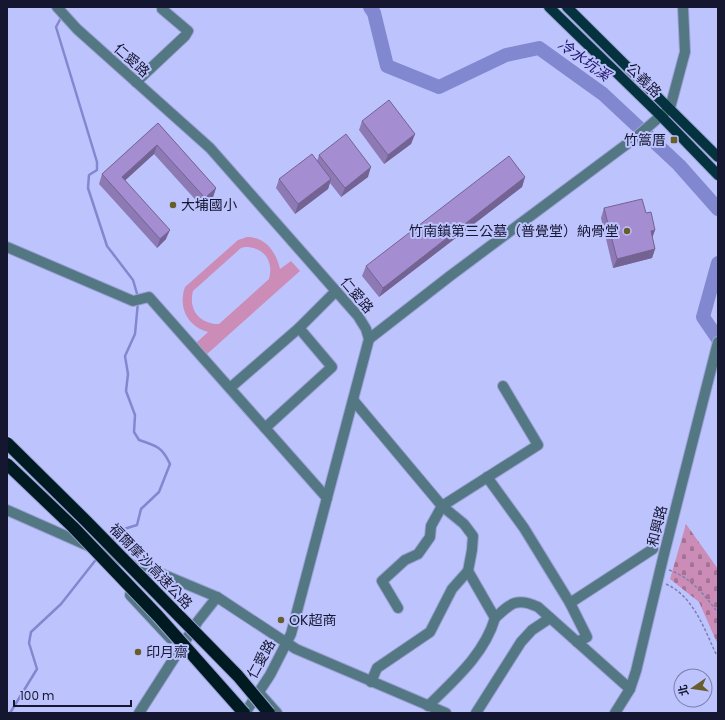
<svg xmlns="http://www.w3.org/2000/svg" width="725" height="720" font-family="Poppins,'Noto Sans TC',sans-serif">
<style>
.cemetery{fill:url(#cemetery-stones)}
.pitch{fill:#cb8db7;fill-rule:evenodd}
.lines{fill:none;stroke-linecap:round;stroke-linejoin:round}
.stream{stroke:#8288d0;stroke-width:2.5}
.river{stroke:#8288d0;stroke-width:14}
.minor-casing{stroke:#9ba1d4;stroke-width:12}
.major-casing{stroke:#9ba1d4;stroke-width:12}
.path{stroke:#7b80ac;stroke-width:1.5;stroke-dasharray:3 2;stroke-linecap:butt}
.minor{stroke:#537883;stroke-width:10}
.major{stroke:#04323e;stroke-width:10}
.highway-bridge-casing{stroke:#9ba1d4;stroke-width:14;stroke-linecap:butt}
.highway-bridge{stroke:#001a22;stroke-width:12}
.wall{fill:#8d7ab4}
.shaded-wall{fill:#736392}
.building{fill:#a48ed1;stroke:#736392}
.poi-dot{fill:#675e2b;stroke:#bdc4fd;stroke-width:1.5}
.labels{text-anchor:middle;stroke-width:4;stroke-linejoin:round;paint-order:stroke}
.street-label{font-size:14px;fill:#151630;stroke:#bdc4fd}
.poi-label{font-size:14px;fill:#151630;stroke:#bdc4fd;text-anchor:start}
.water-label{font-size:15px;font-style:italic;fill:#23186d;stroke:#bdc4fd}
</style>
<defs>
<pattern id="cemetery-stones" width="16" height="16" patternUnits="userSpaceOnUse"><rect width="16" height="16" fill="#cb8db7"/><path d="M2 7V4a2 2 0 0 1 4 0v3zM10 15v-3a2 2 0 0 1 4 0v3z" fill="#a47295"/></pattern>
</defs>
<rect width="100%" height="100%" fill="#bdc4fd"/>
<path class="cemetery" d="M 686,524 L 718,569 L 718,645 L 699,602 L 670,579 Z"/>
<path class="pitch" d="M 247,237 C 266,237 276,252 280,269 L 291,261 L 300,271 L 206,355 L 196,343 L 208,332 C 187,326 178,307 185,287 L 238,240 ZM 245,247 C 264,247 274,261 269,279 L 219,324 C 200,324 188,310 193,291 L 241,248 Z"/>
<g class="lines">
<g class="stream">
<path d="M 62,16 L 56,27 L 97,162 L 97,170 L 89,175 L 88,188 L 107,246 L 133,280 L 138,297"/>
<path d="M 111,542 L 124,529 L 137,525 L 141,509 L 159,492 L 170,464 C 162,447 157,446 139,440 L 134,432 L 135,415 L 126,391 L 128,374 L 125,356 L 135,334 L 138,302"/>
<path d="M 10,713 L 37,669 L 29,643 L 31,632 L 61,604 L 98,557"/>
</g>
<g class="river">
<path d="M 370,7 L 374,13 L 387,66 L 439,87 L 506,55 L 539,48 L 603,94 L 679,165 L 718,209"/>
<path d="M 718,263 L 703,317 L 718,339"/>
</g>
<g class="minor-casing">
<g id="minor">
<path d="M 57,7 L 77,29 L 210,148 L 358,316 L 366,329 L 369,339 L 291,634 L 270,675 L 245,713"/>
<path d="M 136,82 L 185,36 L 188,31 L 162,9"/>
<path d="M 7,247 L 133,301 L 149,297 L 327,498"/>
<path d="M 369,339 L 450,276 L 635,138 L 670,108 L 685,52 L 683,7"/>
<path d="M 230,388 L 299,328 L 336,291"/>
<path d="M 354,401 L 442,506 L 464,524 L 473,536 L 472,550 L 468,571 L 452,589 L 430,632 L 377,668 L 371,682"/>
<path d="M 265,428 L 332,367 L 299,328"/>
<path d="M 487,477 L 524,528 L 570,603 L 653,549"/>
<path d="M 7,510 L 136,567 L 155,571 L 217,597 L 296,649 L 446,713"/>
<path d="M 130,595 L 170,638"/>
<path d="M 570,603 L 587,637 L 577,642"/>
<path d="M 398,608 L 382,581 L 405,560 L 418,554 L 430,537 L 431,526 L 442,506 L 538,445 L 503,386"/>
<path d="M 495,618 C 511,603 517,597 538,607 L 630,689"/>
<path d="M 261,695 L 277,713"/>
<path d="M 428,706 C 454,680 484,655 495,618 L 468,571"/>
<path d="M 139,713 L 198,621 L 217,597"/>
<path d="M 476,713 L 521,642 L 532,630 L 550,618"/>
<path d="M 615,713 L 630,689 L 636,671 L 664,554 L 718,342"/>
</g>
</g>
<g class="major-casing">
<g id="major">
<path d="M 549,7 L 661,116 L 718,175"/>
<path d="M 567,7 L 718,157"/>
</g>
</g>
<g class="path">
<path d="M 669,570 C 690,577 705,595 718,613"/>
<path d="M 666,584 C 693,596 704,628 716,654"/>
</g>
<use href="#minor" class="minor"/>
<use href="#major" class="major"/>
<g class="highway-bridge-casing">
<g id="highway-bridge">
<path d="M 7,443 L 85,520 L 238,676 L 269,713"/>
<path d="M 7,464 L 73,527 L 158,616 L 244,713"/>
</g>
</g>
<use href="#highway-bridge" class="highway-bridge"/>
</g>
<g class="wall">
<path d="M 362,121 L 415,134 L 411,144 L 384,164 L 359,130 Z"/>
<path d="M 158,123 L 216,188 L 213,197 L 202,207 L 154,154 L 125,180 L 166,239 L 157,248 L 99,184 L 102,174 Z"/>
<path d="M 319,155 L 368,177 L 341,197 L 330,183 L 328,189 L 295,214 L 276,188 L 279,179 L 317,161 Z"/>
<path d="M 525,177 L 522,187 L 379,297 L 362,276 L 366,266 Z"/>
<path d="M 604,208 L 646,213 L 655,230 L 652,237 L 655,249 L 652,258 L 613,268 L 601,218 Z"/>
</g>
<g class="shaded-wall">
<path d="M 415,134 L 411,144 L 384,164 L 388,155 Z"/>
<path d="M 157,145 L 154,154 L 118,187 L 122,177 Z"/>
<path d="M 371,167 L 368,177 L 341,197 L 345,188 Z"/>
<path d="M 525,177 L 522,187 L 379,297 L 383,288 Z"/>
<path d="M 331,179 L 328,189 L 295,214 L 298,204 Z"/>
<path d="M 216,188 L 213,197 L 202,207 L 205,198 Z"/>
<path d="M 170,230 L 166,239 L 157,248 L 160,239 Z"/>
<path d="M 655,230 L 652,239 L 651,231 Z"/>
<path d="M 655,249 L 652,258 L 613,268 L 617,259 Z"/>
</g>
<g class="building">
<path d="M 389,100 L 415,134 L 388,155 L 362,121 Z"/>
<path d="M 158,123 L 216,188 L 205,198 L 157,145 L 122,177 L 170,230 L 160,239 L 102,174 Z"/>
<path d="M 346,134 L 371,167 L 345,188 L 319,155 Z"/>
<path d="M 312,154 L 331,179 L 298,204 L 279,179 Z"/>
<path d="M 509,156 L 525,177 L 383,288 L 366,266 Z"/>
<path d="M 642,199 L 646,213 L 651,212 L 655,230 L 651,231 L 655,249 L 617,259 L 604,208 Z"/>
</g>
<g class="poi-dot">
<rect x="670" y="136" width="8" height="8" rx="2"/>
<circle cx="173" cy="205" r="4"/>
<circle cx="627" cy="231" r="4"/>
<circle cx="281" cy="620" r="4"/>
<circle cx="138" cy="652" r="4"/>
</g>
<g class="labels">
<g class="street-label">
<text transform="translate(132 60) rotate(42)" y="5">仁愛路</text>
<text transform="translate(644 80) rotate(45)" y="5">公義路</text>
<text transform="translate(357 295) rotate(50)" y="5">仁愛路</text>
<text transform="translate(657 526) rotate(-76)" y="5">和興路</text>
<text transform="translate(151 566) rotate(46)" y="5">福爾摩沙高速公路</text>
<text transform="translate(261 659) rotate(-61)" y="5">仁愛路</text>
</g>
<g class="poi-label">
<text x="666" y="145" text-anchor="end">竹篙厝</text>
<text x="181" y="210">大埔國小</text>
<text x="619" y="236" text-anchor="end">竹南鎮第三公墓（普覺堂）納骨堂</text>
<text x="289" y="625">OK超商</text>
<text x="146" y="657">印月齋</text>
</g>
<g class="water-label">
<text transform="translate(584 60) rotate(36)" y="5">冷水坑溪</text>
</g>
</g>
<rect width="725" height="720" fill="none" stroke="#151630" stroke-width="16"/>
<g transform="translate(693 688) rotate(257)"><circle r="19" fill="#bdc4fd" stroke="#7a7eab"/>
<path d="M0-3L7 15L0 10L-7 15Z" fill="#675e2b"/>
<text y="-6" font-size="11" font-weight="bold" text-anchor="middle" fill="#151630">北</text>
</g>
<path d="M14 700v6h117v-6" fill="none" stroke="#151630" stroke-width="2"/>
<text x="20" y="700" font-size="12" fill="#151630" stroke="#bdc4fd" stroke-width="3" paint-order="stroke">100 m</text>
</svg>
